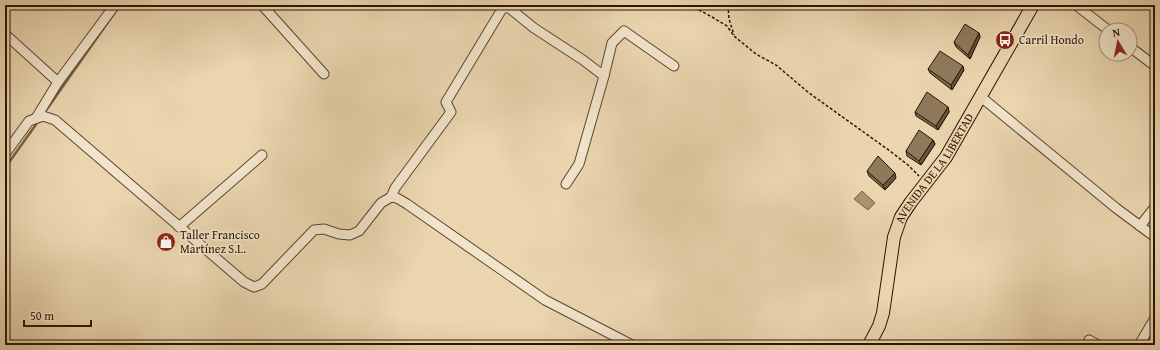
<svg xmlns="http://www.w3.org/2000/svg" width="1160" height="350" font-family="'Gentium Book Plus',serif">
<style>
.green{fill:#cab491;stroke:#7b6449}
.water{fill:#a99474;stroke:#776146}
.lines{fill:none;stroke-linecap:round;stroke-linejoin:round}
.stream{stroke:#776146;stroke-width:2.5}
.minor-casing{stroke:#5c452c;stroke-width:11}
.major-casing{stroke:#2c1501;stroke-width:14}
.path{stroke:#2c1501;stroke-width:1.5;stroke-dasharray:3 2;stroke-linecap:butt}
.minor{stroke:#f1e4cb;stroke-width:9}
.major{stroke:#ead5af;stroke-width:12}
.wall{fill:#7b684e;stroke:#2c1501}
.shaded-wall{fill:#645540;stroke:#2c1501}
.building{fill:#8f795b;stroke:#2c1501}
.labels{text-anchor:middle;stroke-width:3.5;stroke-linejoin:round;paint-order:stroke}
.poi-label{font-size:12px;fill:#2c1501;stroke:#f1e4cb;text-anchor:start}
.street-label{font-size:12px;fill:#2c1501;stroke:#f1e4cb}
</style>
<rect width="100%" height="100%" fill="#ead5af"/>
<filter id="stains"><feTurbulence type="fractalNoise" baseFrequency=".005" numOctaves="4"/><feColorMatrix values="0 0 0 0 .2 0 0 0 0 .09 0 0 0 0 .02 0 0 0 .5 -.17"/></filter>
<radialGradient id="worn" r=".72"><stop offset=".6" stop-color="#630" stop-opacity="0"/><stop offset="1" stop-color="#630" stop-opacity=".3"/></radialGradient>
<path class="green" d="M 1150,331 L 1155,333 L 1155,345 L 1140,345 Z"/>
<path class="water" d="M 862,191 L 875,203 L 868,210 L 854,199 Z"/>
<g class="lines">
<g class="stream">
<path d="M 47,109 L 120,5"/>
<path d="M 5,168 L 37,123"/>
</g>
<g class="minor-casing">
<g id="minor">
<path d="M 262,5 L 324,74"/>
<path d="M 1076,5 L 1108,30"/>
<path d="M 5,34 L 58,82"/>
<path d="M 1130,47 L 1155,66"/>
<path d="M 604,76 L 612,43 L 624,31 L 674,66"/>
<path d="M 981,97 L 1116,208 L 1155,237"/>
<path d="M 36,118 L 58,82 L 115,5"/>
<path d="M 5,154 L 29,121 L 43,116 L 55,120 L 244,282 L 254,287 L 262,284 L 314,230 L 324,229 L 339,234 L 350,235 L 359,231 L 381,203 L 391,197 L 397,198 L 407,204 L 545,300 L 632,345"/>
<path d="M 391,197 L 395,188 L 451,112 L 446,102 L 502,9 L 508,7 L 534,28 L 583,60 L 604,76 L 579,164 L 566,184"/>
<path d="M 1140,226 L 1155,207"/>
<path d="M 179,227 L 262,155"/>
<path d="M 1089,340 L 1098,345"/>
<path d="M 1139,345 L 1155,318"/>
</g>
</g>
<g class="major-casing">
<g id="major">
<path id="s1" d="M 869,345 L 879,326 L 883,313 L 894,237 L 901,217 L 911,202 L 946,157 L 1033,5"/>
</g>
</g>
<g class="path">
<path d="M 690,5 L 712,17 L 727,26 L 734,36 L 756,54 L 776,65 L 809,93 L 890,151 L 908,165 L 919,176"/>
<path d="M 728,5 L 729,19 L 734,35"/>
</g>
<use href="#minor" class="minor"/>
<use href="#major" class="major"/>
</g>
<g class="wall">
<path d="M 979,33 L 980,37 L 970,59 L 956,47 L 954,42 Z"/>
<path d="M 928,69 L 964,70 L 952,90 L 930,73 Z"/>
<path d="M 948,107 L 949,112 L 938,130 L 916,116 L 915,112 Z"/>
<path d="M 933,140 L 935,144 L 921,165 L 907,156 L 906,151 Z"/>
<path d="M 867,171 L 896,178 L 885,190 L 869,176 Z"/>
</g>
<g class="shaded-wall">
<path d="M 979,33 L 980,37 L 970,59 L 968,55 Z"/>
<path d="M 963,66 L 964,70 L 952,90 L 951,85 Z"/>
<path d="M 948,107 L 949,112 L 938,130 L 936,126 Z"/>
<path d="M 933,140 L 935,144 L 921,165 L 919,161 Z"/>
<path d="M 895,173 L 896,178 L 885,190 L 883,185 Z"/>
</g>
<g class="building">
<path d="M 965,24 L 979,33 L 968,55 L 954,42 Z"/>
<path d="M 940,51 L 963,66 L 951,85 L 928,69 Z"/>
<path d="M 927,92 L 948,107 L 936,126 L 915,112 Z"/>
<path d="M 919,130 L 933,140 L 919,161 L 906,151 Z"/>
<path d="M 878,156 L 895,173 L 883,185 L 867,171 Z"/>
</g>
<defs>
<g id="bus-disc" transform="scale(1)"><circle r="9.5" fill="#8f2418" stroke="#f1e4cb"/><path d="M-5-6H5V4H4V6H2V4H-2V6H-4V4H-5ZM-3.5-4V0h7V-4ZM-3.5 1.2v1.5H-2V1.2ZM2 1.2v1.5H3.5V1.2Z" fill="#fff"/></g>
<g id="shop-disc" transform="scale(1)"><circle r="9.5" fill="#8f2418" stroke="#f1e4cb"/><path d="M-5-2.5h2.3a2.7 3.5 0 0 1 5.4 0H5L5.5 6h-11ZM-1.5-2.5h3a1.5 2.3 0 0 0-3 0Z" fill="#fff"/></g>
</defs>
<g fill-rule="evenodd">
<use href="#bus-disc" x="1005" y="40"/>
<use href="#shop-disc" x="166" y="242"/>
</g>
<g class="labels">
<g class="poi-label">
<text x="1019" y="44">Carril Hondo</text>
<text x="180" y="239">Taller Francisco<tspan x="180" dy="14">Martínez S.L.</tspan></text>
</g>
<g class="street-label">
<text dy="4" stroke="none"><textPath href="#s1" startOffset="192">AVENIDA DE LA LIBERTAD</textPath></text>
</g>
</g>
<rect width="1160" height="350" fill="none" stroke="#ead5af" stroke-width="20"/>
<rect x="6" y="6" width="1148" height="338" fill="none" stroke="#2c1501" stroke-width="2"/>
<rect x="10" y="10" width="1140" height="330" fill="none" stroke="#2c1501"/>
<g transform="translate(1118 42) rotate(350)"><circle r="19" fill="#f1e4cb" stroke="#a2917a"/>
<path d="M0-3L7 15L0 10L-7 15Z" fill="#8f2418"/>
<text y="-6" font-size="11" font-weight="bold" text-anchor="middle" fill="#2c1501">N</text>
</g>
<path d="M24 320v6h67v-6" fill="none" stroke="#2c1501" stroke-width="2"/>
<text x="30" y="320" font-size="12" fill="#2c1501" stroke="#f1e4cb" stroke-width="3" paint-order="stroke">50 m</text>
<rect width="100%" height="100%" filter="url(#stains)"/>
<rect width="100%" height="100%" fill="url(#worn)"/>
</svg>
